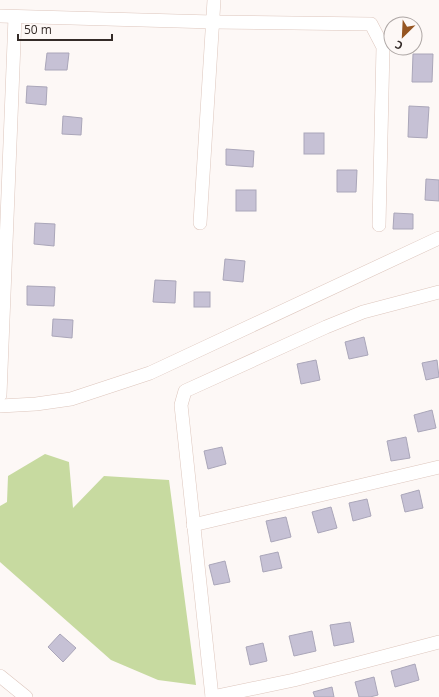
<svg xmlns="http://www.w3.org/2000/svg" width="439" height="697" font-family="'Open Sans',sans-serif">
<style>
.green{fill:#c7daa0}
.building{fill:#c6c1d5;stroke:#aaa6b9}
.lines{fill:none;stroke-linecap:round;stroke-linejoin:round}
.minor-casing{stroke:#ddc6bd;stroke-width:14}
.minor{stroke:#fff;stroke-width:13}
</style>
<rect width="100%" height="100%" fill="#fdf8f6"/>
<path class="green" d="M 45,454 L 69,462 L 73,508 L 104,476 L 169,480 L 196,685 L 158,680 L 111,660 L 0,562 L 0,506 L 7,502 L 8,476 Z"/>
<g class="building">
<path d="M 47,53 L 69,53 L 67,70 L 45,70 Z"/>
<path d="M 413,54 L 433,54 L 432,82 L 412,82 Z"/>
<path d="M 27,86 L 47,87 L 46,105 L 26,103 Z"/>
<path d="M 409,106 L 429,107 L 427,138 L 408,137 Z"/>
<path d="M 63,116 L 82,118 L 81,135 L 62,134 Z"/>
<rect x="304" y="133" width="20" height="21"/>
<path d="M 226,149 L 254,151 L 253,167 L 226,165 Z"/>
<path d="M 337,170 L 357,170 L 356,192 L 337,192 Z"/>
<path d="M 426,179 L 439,180 L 439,201 L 425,200 Z"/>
<rect x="236" y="190" width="20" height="21"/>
<path d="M 394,213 L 413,214 L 413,229 L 393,229 Z"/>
<path d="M 35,223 L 55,224 L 54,246 L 34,244 Z"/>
<path d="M 225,259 L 245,261 L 243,282 L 223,280 Z"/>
<path d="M 155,280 L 176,281 L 175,303 L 153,302 Z"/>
<path d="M 27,286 L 55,287 L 54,306 L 27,305 Z"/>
<rect x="194" y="292" width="16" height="15"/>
<path d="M 53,319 L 73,320 L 72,338 L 52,336 Z"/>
<path d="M 364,337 L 368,355 L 349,359 L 345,342 Z"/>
<path d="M 316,360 L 320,380 L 301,384 L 297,364 Z"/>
<path d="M 437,360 L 439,377 L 426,380 L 422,363 Z"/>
<path d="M 432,410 L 436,428 L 418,432 L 414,415 Z"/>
<path d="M 406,437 L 410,458 L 391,461 L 387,441 Z"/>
<path d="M 222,447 L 226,464 L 208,469 L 204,451 Z"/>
<path d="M 419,490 L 423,508 L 405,512 L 401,495 Z"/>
<path d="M 367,499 L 371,516 L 353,521 L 349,503 Z"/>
<path d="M 331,507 L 337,528 L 318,533 L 312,512 Z"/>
<path d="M 286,517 L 291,537 L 271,542 L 266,521 Z"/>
<path d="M 278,552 L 282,568 L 263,572 L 260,556 Z"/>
<path d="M 225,561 L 230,582 L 214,585 L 209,565 Z"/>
<path d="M 350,622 L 354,642 L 334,646 L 330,625 Z"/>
<path d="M 312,631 L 316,651 L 294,656 L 289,636 Z"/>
<path d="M 60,634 L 76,648 L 63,662 L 48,647 Z"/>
<path d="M 263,643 L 267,661 L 250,665 L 246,647 Z"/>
<path d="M 415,664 L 419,680 L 395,687 L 391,671 Z"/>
<path d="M 374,677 L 378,695 L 370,697 L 359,697 L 355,682 Z"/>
<path d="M 332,687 L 334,697 L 315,697 L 313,692 Z"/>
</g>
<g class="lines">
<g class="minor-casing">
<g id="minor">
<path d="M 0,16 L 213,22 L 371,24 L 383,47 L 379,225"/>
<path d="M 200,223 L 214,0"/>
<path d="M 0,395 L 15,17"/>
<path d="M 0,406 L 36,404 L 71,399 L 150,373 L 439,238"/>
<path d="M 193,525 L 439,467"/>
<path d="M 0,676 L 26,697"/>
<path d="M 212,697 L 181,405 L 185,391 L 326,327 L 363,312 L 439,292"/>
<path d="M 212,697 L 294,680 L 439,642"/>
</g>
</g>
<use href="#minor" class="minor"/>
</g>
<g transform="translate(403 36) rotate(204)"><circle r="19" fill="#fdf8f6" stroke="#ada6a4"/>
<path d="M0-3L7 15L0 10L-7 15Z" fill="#965521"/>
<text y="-6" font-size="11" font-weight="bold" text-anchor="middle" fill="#342b28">С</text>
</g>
<path d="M18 34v6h94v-6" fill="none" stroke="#342b28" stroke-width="2"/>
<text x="24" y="34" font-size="12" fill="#342b28" stroke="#fdf8f6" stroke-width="3" paint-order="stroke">50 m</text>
</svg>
